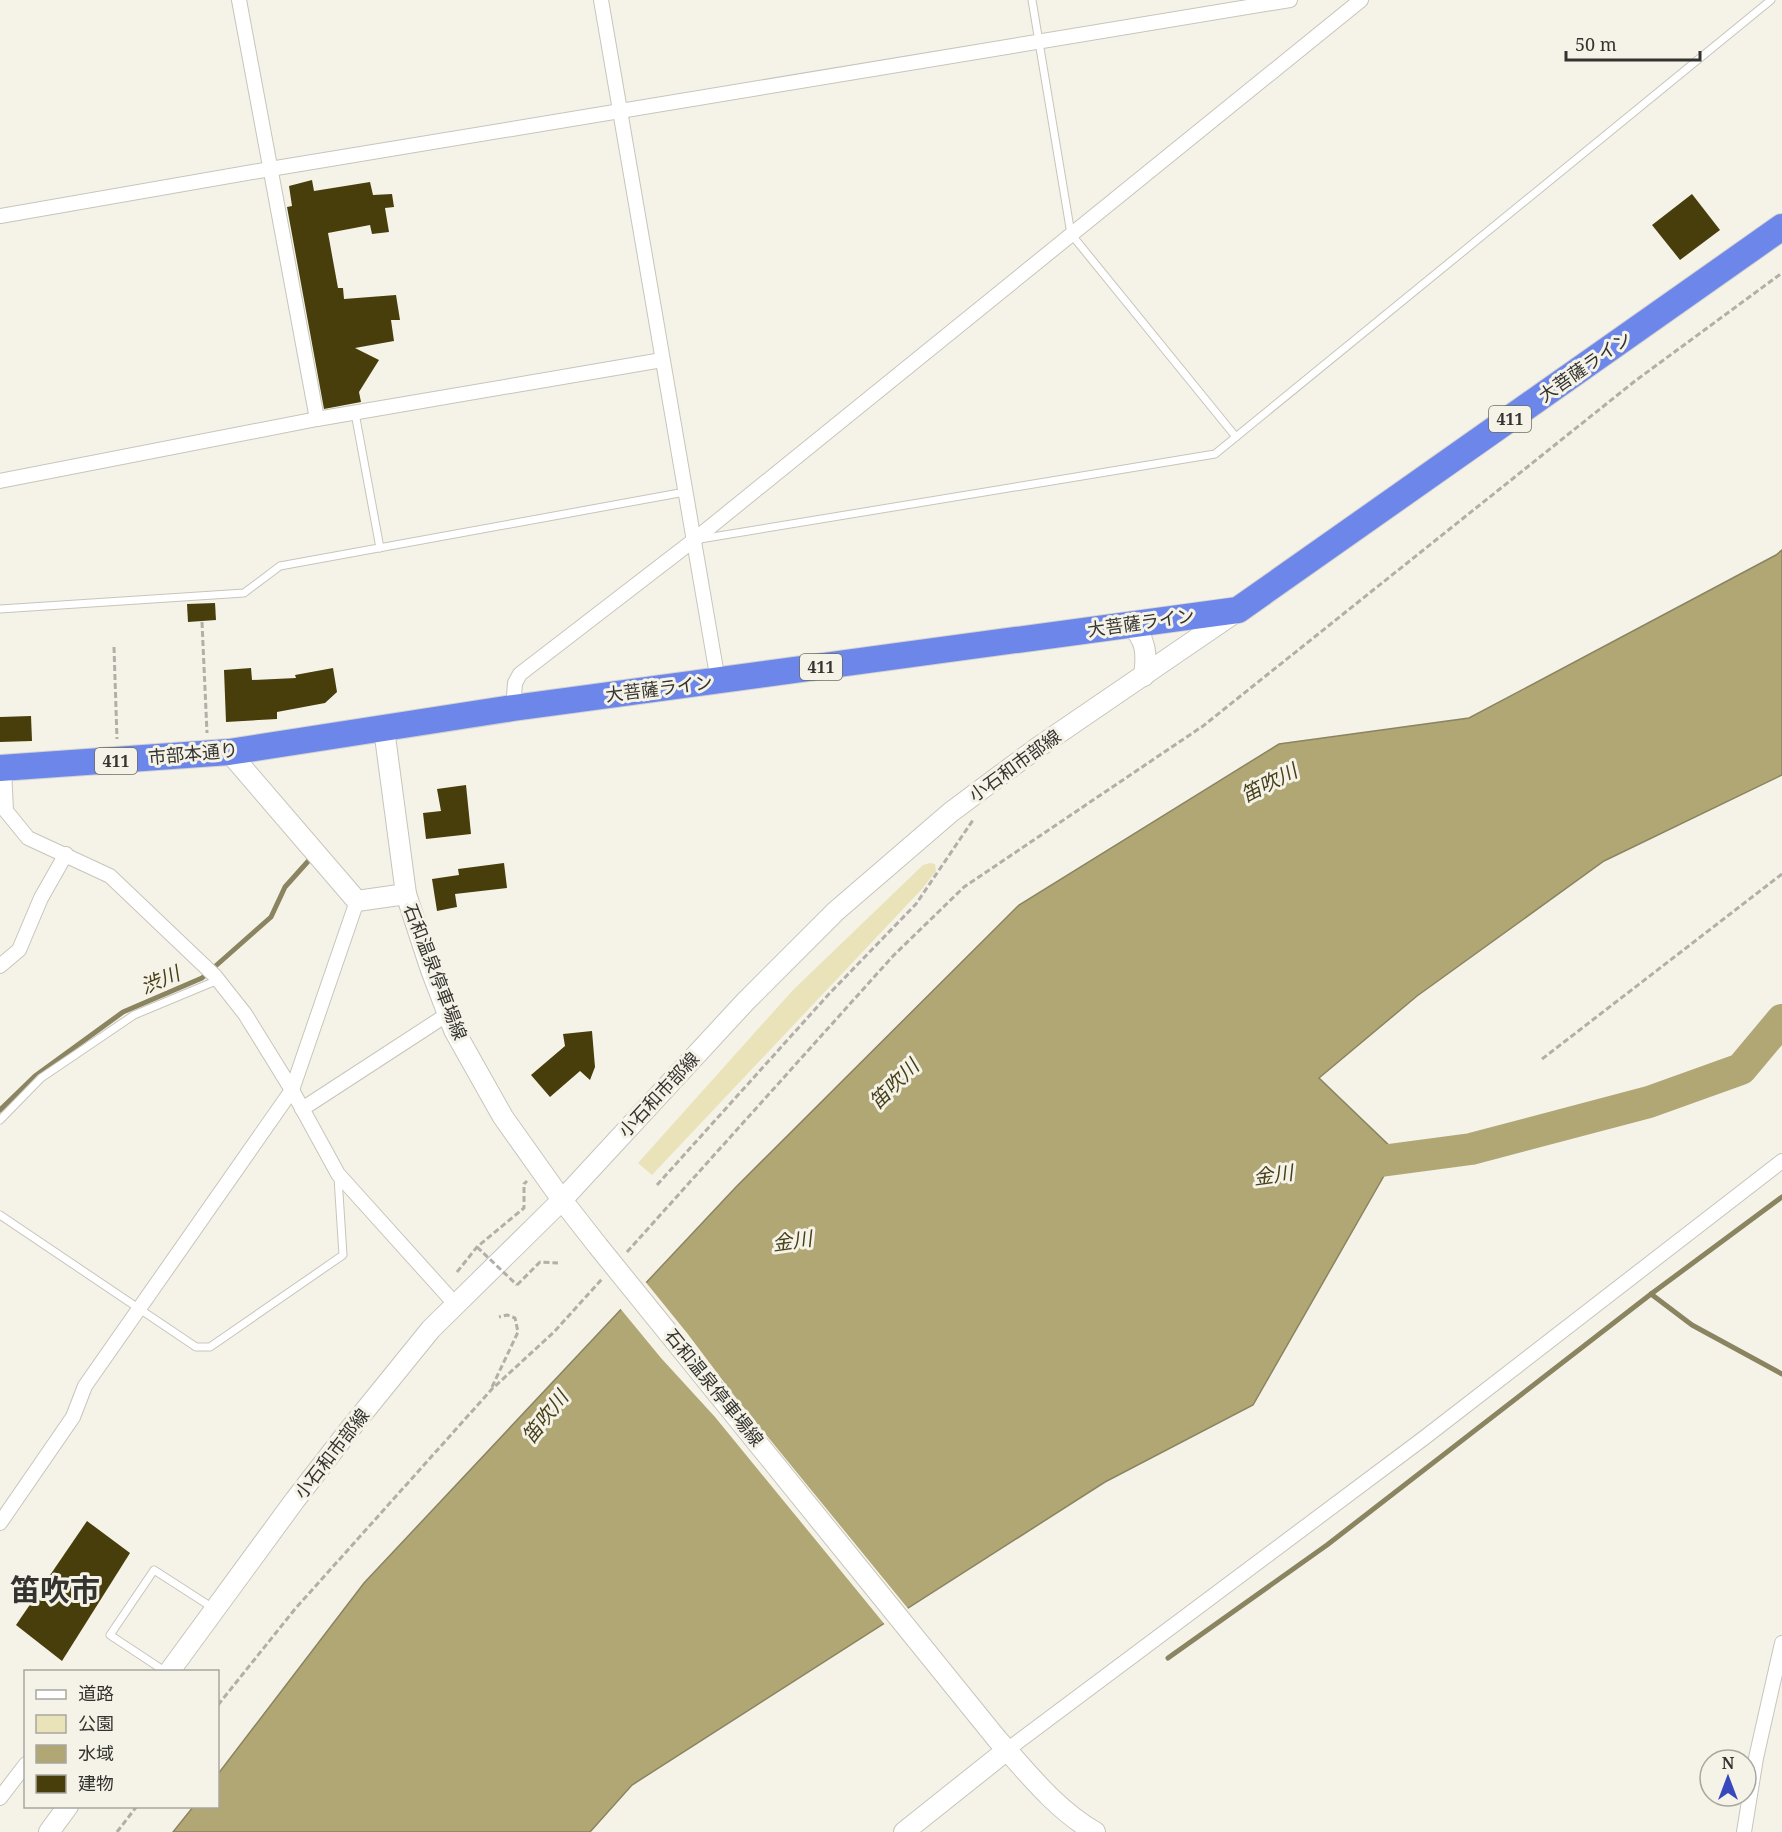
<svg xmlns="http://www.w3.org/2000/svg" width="1782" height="1832" font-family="'Noto Serif','Noto Sans JP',serif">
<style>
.green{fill:#eae2b9}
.water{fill:#b0a775;stroke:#8b8460;stroke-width:1.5}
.pier{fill:#f5f3e8}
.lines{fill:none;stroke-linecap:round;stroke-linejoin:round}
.stream{stroke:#8b8460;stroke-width:5}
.river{stroke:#b0a775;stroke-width:32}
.building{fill:#473e0b}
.lane-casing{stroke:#c7c5bb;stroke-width:9}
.street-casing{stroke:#c7c5bb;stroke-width:16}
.secondary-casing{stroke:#c7c5bb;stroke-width:22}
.highway-casing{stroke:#d2d2d1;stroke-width:28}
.path{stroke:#b1afa7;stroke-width:3;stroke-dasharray:6 3;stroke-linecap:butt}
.lane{stroke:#fff;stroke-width:7}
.street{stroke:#fff;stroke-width:14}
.secondary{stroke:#fff;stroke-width:20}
.highway{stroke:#6d86e9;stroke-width:26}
.secondary-bridge-casing{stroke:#c7c5bb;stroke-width:22;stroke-linecap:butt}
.path-bridge{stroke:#b1afa7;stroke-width:3;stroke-dasharray:6 3;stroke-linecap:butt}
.secondary-bridge{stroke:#fff;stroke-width:20}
.labels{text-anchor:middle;stroke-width:6;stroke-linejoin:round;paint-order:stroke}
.shield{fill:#f5f3e8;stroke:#6e6d66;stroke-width:1.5}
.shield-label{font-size:16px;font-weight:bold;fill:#34332f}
.street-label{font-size:18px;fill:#34332f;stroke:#f5f3e8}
.water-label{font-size:20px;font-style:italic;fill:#463f17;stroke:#f5f3e8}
.town-label{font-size:30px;font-weight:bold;fill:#34332f;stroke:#f5f3e8}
</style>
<rect width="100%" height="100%" fill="#f5f3e8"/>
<path class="green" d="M 930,863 L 935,864 L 936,871 L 922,889 L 652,1175 L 638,1163 L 793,990 L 923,865 Z"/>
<path class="water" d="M 1782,550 L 1782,775 L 1604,861 L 1417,996 L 1319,1078 L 1397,1153 L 1253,1405 L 1105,1482 L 632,1785 L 590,1832 L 173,1832 L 193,1807 L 218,1806 L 218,1774 L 364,1583 L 736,1187 L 1019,905 L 1279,744 L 1469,718 L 1776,555 Z"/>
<path class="pier" d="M 644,1280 L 687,1333 L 736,1398 L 910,1611 L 886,1626 L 715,1417 L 661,1358 L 619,1307 Z"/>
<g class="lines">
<g class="stream">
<path d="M 0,1110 L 35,1076 L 123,1012 L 202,978 L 271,917 L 285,887 L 311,858"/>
<path d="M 1651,1294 L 1692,1325 L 1782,1374"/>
<path d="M 1168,1658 L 1327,1545 L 1651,1294 L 1782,1197"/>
</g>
<path class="river" d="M 1351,1165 L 1471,1149 L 1649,1102 L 1741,1069 L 1782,1020"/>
</g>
<g class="building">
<path d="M 312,180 L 314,191 L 370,182 L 373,195 L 392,194 L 394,207 L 385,208 L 389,232 L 372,234 L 370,225 L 328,233 L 338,288 L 343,288 L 344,299 L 396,295 L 400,320 L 391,320 L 394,341 L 355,348 L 379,360 L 359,392 L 361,402 L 324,409 L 287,207 L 292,206 L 289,186 Z"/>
<path d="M 1692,194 L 1720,230 L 1680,260 L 1652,225 Z"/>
<path d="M 215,603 L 216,620 L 188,622 L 187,604 Z"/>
<path d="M 251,668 L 252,680 L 296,678 L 295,675 L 333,668 L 337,692 L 325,703 L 277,712 L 277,719 L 226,722 L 224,670 Z"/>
<path d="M 31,716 L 32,741 L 0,742 L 0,717 Z"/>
<path d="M 466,785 L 471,834 L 426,839 L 423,813 L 441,811 L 437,789 Z"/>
<path d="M 504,863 L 507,888 L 455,894 L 457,907 L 437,911 L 432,879 L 459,875 L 458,869 Z"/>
<path d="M 592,1031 L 595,1067 L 590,1080 L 580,1071 L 550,1097 L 531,1075 L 565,1046 L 563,1034 Z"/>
<path d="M 87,1521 L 130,1553 L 62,1661 L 16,1625 Z"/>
</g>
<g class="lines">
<g class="lane-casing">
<g id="lane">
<path d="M 1032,0 L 1071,234 L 1236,437"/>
<path d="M 355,413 L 380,548"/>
<path d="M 700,539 L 1215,454 L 1771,0"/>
<path d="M 0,609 L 244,593 L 280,566 L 685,492"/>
<path d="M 0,1120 L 41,1078 L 134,1015 L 218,980"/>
<path d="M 0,1215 L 196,1347 L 210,1347 L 343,1255 L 338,1178"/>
<path d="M 166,1672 L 110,1635 L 154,1570 L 213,1608"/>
</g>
</g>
<g class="street-casing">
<g id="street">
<path d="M 239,0 L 317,419"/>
<path d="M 601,0 L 718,681"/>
<path d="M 0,216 L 270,169 L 1290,0"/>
<path d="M 0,481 L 317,419 L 662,360"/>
<path d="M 513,708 L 515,683 L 520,674 L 694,540 L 1361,0"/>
<path d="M 4,768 L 6,811 L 28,838 L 110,876 L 215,976 L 245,1014 L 292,1090 L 338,1174 L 456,1305"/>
<path d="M 0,966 L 19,950 L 41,898 L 66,854"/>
<path d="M 302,1109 L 448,1014"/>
<path d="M 0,1523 L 73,1417 L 85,1386 L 292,1090 L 357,901"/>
<path d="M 1007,1750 L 1424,1438 L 1782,1161"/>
<path d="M 0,1798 L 26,1764"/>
<path d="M 1744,1832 L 1756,1758 L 1782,1643"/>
</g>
</g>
<g class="secondary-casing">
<g id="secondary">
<path d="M 1129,624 C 1147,638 1147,655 1144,676"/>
<path d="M 384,729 L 406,894 L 431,970 L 454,1030 L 503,1117 L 562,1200 L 598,1246"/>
<path d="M 229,752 L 357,901 L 406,894"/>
<path d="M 169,1672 L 295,1500 L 350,1429 L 431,1329 L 562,1200 L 745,1002 L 836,911 L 951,812 L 1037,748 L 1236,612"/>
<path d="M 997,1739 C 1028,1773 1055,1809 1095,1832"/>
<path d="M 49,1832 L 68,1806"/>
<path d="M 904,1832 L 1007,1750"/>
</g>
</g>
<g class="highway-casing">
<path id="highway" d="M 0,768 L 229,752 L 513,708 L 1238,610 L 1782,227"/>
</g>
<g class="path">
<path d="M 202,622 L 207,733"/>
<path d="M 114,647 L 117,739"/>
<path d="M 1542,1059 L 1782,874"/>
<path d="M 657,1185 L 828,995 L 916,904 L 973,820"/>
<path d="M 627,1252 L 893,956 L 964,887 L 1203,726 L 1635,381 L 1782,273"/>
<path d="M 457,1272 L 477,1247 L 524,1208 L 524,1184 L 527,1181"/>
<path d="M 517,1285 L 540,1262 L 558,1263"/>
<path d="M 492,1387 L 518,1332 L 515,1318 L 507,1315 L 499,1317"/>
<path d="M 218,1705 L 295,1609 L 492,1389 L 554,1332 L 602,1279"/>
<path d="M 117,1832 L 137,1806"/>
</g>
<use href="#lane" class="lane"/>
<use href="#street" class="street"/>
<use href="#secondary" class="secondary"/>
<use href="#highway" class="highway"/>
<g class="secondary-bridge-casing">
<path id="secondary-bridge" d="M 598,1246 L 997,1739"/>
</g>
<path class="path-bridge" d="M 477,1247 L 517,1285"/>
<use href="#secondary-bridge" class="secondary-bridge"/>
</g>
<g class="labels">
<g class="shield">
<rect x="1489" y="406" width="42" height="26" rx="4.5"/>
<rect x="800" y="654" width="42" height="26" rx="4.5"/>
<rect x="95" y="748" width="42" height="26" rx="4.5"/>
</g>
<g class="shield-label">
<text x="1510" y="425">411</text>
<text x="821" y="673">411</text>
<text x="116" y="767">411</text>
</g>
<g class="street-label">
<text transform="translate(1585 367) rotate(-35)" y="6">大菩薩ライン</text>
<text transform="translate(1141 623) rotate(-8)" y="6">大菩薩ライン</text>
<text transform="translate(659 689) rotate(-7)" y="6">大菩薩ライン</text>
<text transform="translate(193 754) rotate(-5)" y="6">市部本通り</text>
<text transform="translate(1015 766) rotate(-36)" y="6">小石和市部線</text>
<text transform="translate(435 972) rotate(69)" y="6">石和温泉停車場線</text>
<text transform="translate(659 1095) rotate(-47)" y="6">小石和市部線</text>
<text transform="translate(714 1388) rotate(51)" y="6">石和温泉停車場線</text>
<text transform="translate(332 1454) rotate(-52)" y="6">小石和市部線</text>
</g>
<g class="water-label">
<text transform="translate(1269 783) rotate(-27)" y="7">笛吹川</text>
<text transform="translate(160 980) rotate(-23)" y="7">渋川</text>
<text transform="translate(894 1084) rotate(-45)" y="7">笛吹川</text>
<text transform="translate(1273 1175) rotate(-8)" y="7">金川</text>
<text transform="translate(792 1241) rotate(-8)" y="7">金川</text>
<text transform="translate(545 1417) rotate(-52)" y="7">笛吹川</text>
</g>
<g class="town-label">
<text x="55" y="1601">笛吹市</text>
</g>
</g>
<rect x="24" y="1670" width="195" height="138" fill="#f5f3e8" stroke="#a8a69e" stroke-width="1.5"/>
<rect x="36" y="1690" width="30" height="9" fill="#ffffff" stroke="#a8a69e" stroke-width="1.5"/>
<text x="78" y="1700" font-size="18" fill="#34332f">道路</text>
<rect x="36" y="1715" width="30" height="18" fill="#eae2b9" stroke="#a8a69e" stroke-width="1.5"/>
<text x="78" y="1730" font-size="18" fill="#34332f">公園</text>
<rect x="36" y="1745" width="30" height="18" fill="#b0a775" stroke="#a8a69e" stroke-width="1.5"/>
<text x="78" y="1760" font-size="18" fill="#34332f">水域</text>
<rect x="36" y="1775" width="30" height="18" fill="#473e0b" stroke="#a8a69e" stroke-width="1.5"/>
<text x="78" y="1790" font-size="18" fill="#34332f">建物</text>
<g transform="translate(1728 1778)"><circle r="28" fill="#f5f3e8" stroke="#a8a69e" stroke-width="1.5"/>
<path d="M0-4.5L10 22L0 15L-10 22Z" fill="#3749bc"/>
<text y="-9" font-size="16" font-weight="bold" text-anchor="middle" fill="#34332f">N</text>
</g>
<path d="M1566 51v9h134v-9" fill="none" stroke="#34332f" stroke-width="3"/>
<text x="1575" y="51" font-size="18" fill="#34332f" stroke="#f5f3e8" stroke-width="4.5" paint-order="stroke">50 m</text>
</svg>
